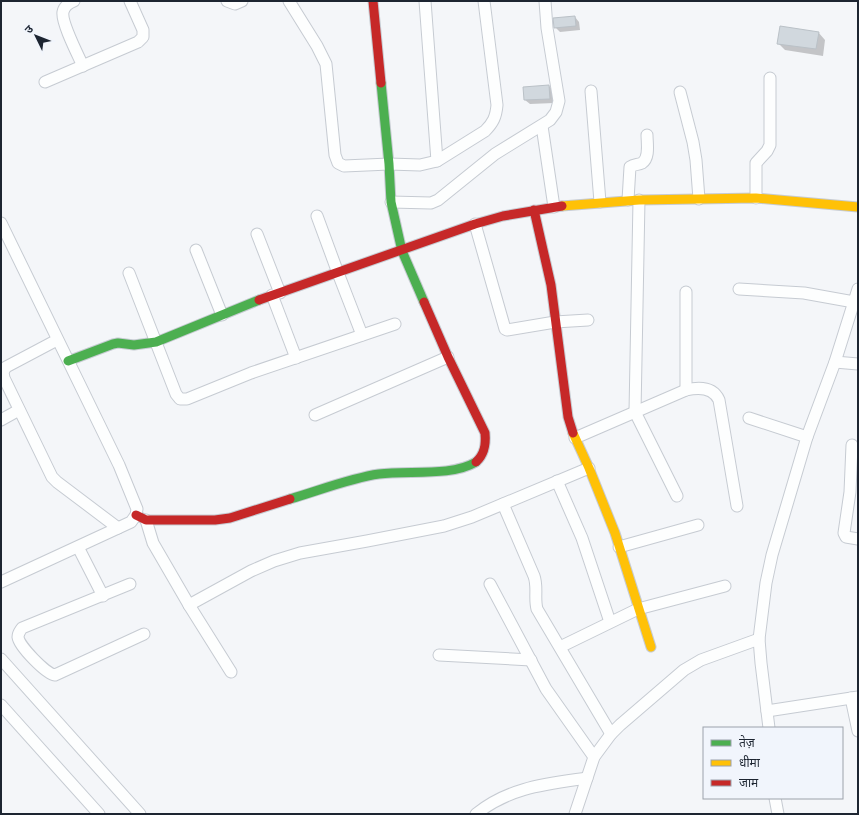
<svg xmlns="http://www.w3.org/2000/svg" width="859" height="815" font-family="'Titillium Web','Noto Sans Devanagari',sans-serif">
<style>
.shadow{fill:#0003}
.building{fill:#d1d8de;stroke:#bac1c7}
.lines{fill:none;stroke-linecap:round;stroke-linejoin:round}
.street-casing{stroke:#c6cbd2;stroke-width:13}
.fast-casing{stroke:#c6cbd2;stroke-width:11}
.slow-casing{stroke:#c6cbd2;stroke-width:11}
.jam-casing{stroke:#c6cbd2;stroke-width:11}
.street{stroke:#fdfefe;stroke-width:11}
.fast{stroke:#4caf50;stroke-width:9}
.slow{stroke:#ffc107;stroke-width:9}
.jam{stroke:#c62828;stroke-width:9}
</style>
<rect width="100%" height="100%" fill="#f4f6f9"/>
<g class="shadow">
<path d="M 575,17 L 579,22 L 580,30 L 560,32 L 555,27 Z"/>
<path d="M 818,32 L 825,40 L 823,56 L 785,50 L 778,43 Z"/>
<path d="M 549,86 L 554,91 L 554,103 L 530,104 L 525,100 Z"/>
</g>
<g class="building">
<path d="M 575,16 L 576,26 L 554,28 L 553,18 Z"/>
<path d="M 780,26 L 819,32 L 816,49 L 777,44 Z"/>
<path d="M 549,85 L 550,99 L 524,100 L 523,87 Z"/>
</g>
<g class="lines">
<g class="street-casing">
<g id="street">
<path d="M 74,1 C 69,3 64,7 63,12 C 61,22 78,55 83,66"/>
<path d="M 227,1 L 235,4 L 242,1"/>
<path d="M 289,1 L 317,46 L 326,64 L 335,155 L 338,163 L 344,166 L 389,164 L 420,165 L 437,161 L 485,131 C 493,123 496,117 497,105 L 484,1"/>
<path d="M 425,1 L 437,161"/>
<path d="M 45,82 L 138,42 L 143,37 L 143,30 L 130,1"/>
<path d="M 591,91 L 600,202"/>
<path d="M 680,92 L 693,142 L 696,160 L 699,199"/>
<path d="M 542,126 L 554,207"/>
<path d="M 756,198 L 756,163 L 767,151 L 770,145 L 770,78"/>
<path d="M 628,200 L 630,167 C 634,164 638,165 642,163 C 650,158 647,143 647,135"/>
<path d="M 639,200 L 635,412 L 677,496"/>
<path d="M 391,202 L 431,203 L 438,200 L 495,154 L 550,120 L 556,112 L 559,101 L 547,28 L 545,1"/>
<path d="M 317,216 L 338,273 L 362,335"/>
<path d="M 1,223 L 119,465 L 137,509 L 136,515 L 131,522 L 1,582"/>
<path d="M 475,224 L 505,329 L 507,330 L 555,322 L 588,320"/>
<path d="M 257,234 L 280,293"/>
<path d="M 196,250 L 222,315"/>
<path d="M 129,273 L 176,394 L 180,399 L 187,399 L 251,373 L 395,324"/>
<path d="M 739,289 L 804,293 L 854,302"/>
<path d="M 686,292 L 686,390"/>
<path d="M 272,295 L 296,358"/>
<path d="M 57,340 L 6,367 L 3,372 L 4,378 L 52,477 L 57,482 L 118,528"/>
<path d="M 835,362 L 858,364"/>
<path d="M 315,415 L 448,357"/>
<path d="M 749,418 L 807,437"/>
<path d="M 1,420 L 19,410"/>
<path d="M 575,438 L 686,390 C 699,387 713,387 719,400 L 737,506"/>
<path d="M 852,445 L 850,492 L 844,533 L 846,537 L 858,539"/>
<path d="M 557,481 L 582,538 L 610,622"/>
<path d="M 503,504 L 534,576 C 538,587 534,598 537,609 L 611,734"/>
<path d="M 146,520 L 153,543 L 189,605 L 231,672"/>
<path d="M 78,547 L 103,596"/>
<path d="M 619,547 L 698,525"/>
<path d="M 130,584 L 22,628 C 20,631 18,633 18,637 C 19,646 46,674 55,675 L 144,634"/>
<path d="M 490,584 L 546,689 L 594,757"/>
<path d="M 189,605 L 251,571 L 274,561 L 300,553 L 367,541 L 444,526 L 472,517 L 589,468"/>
<path d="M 560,647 L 638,609 L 725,586"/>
<path d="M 439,655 L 531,660"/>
<path d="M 1,659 L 140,814"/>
<path d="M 851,698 L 858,731"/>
<path d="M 1,705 L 99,814"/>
<path d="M 767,711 L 858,697"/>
<path d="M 769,728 L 761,663 L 759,639 L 766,583 L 772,555 L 807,437 L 835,362 L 858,289"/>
<path d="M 775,798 L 778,814"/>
<path d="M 476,814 C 510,787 546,784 587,778"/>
<path d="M 575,814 L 594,757 L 611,734 L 620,725 L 684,670 L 701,660 L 759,639"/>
</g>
</g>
<g class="fast-casing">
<g id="fast">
<path d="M 381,83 L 389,164 L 391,202 L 402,251 L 424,302"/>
<path d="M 68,361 L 113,344 L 118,343 L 134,345 L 156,342 L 259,300"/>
<path d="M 290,499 C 318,491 350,478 379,474 C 408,470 451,477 476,462"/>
</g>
</g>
<g class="slow-casing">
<g id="slow">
<path d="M 562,206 L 639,200 L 756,198 L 858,207"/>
<path d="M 573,433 L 589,468 L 615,533 L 651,647"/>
</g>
</g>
<g class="jam-casing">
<g id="jam">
<path d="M 373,1 L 381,83"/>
<path d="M 534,210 L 551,285 L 568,417 L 573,433"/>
<path d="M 259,300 L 475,224 L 503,216 L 562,206"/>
<path d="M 424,302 L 448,357 L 485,433 C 486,444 485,454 476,462"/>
<path d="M 136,515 L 146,520 L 215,520 L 230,518 L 290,499"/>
</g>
</g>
<use href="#street" class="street"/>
<use href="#fast" class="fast"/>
<use href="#slow" class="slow"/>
<use href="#jam" class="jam"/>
</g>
<rect width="859" height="815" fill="none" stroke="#1d2531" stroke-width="4"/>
<rect x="703" y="727" width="140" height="72" fill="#f1f5fc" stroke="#9ca2ab"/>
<rect x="711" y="740" width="20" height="6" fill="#4caf50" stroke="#9ca2ab"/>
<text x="739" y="747" font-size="12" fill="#1d2531">तेज़</text>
<rect x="711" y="760" width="20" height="6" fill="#ffc107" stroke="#9ca2ab"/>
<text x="739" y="767" font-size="12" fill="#1d2531">धीमा</text>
<rect x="711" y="780" width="20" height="6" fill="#c62828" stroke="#9ca2ab"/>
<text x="739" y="787" font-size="12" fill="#1d2531">जाम</text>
<g transform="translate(36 36) rotate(313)" stroke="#f1f5fc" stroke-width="3" paint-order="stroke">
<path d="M0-3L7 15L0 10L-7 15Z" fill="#1d2531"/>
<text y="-6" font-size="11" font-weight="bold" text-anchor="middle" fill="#1d2531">उ</text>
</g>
</svg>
